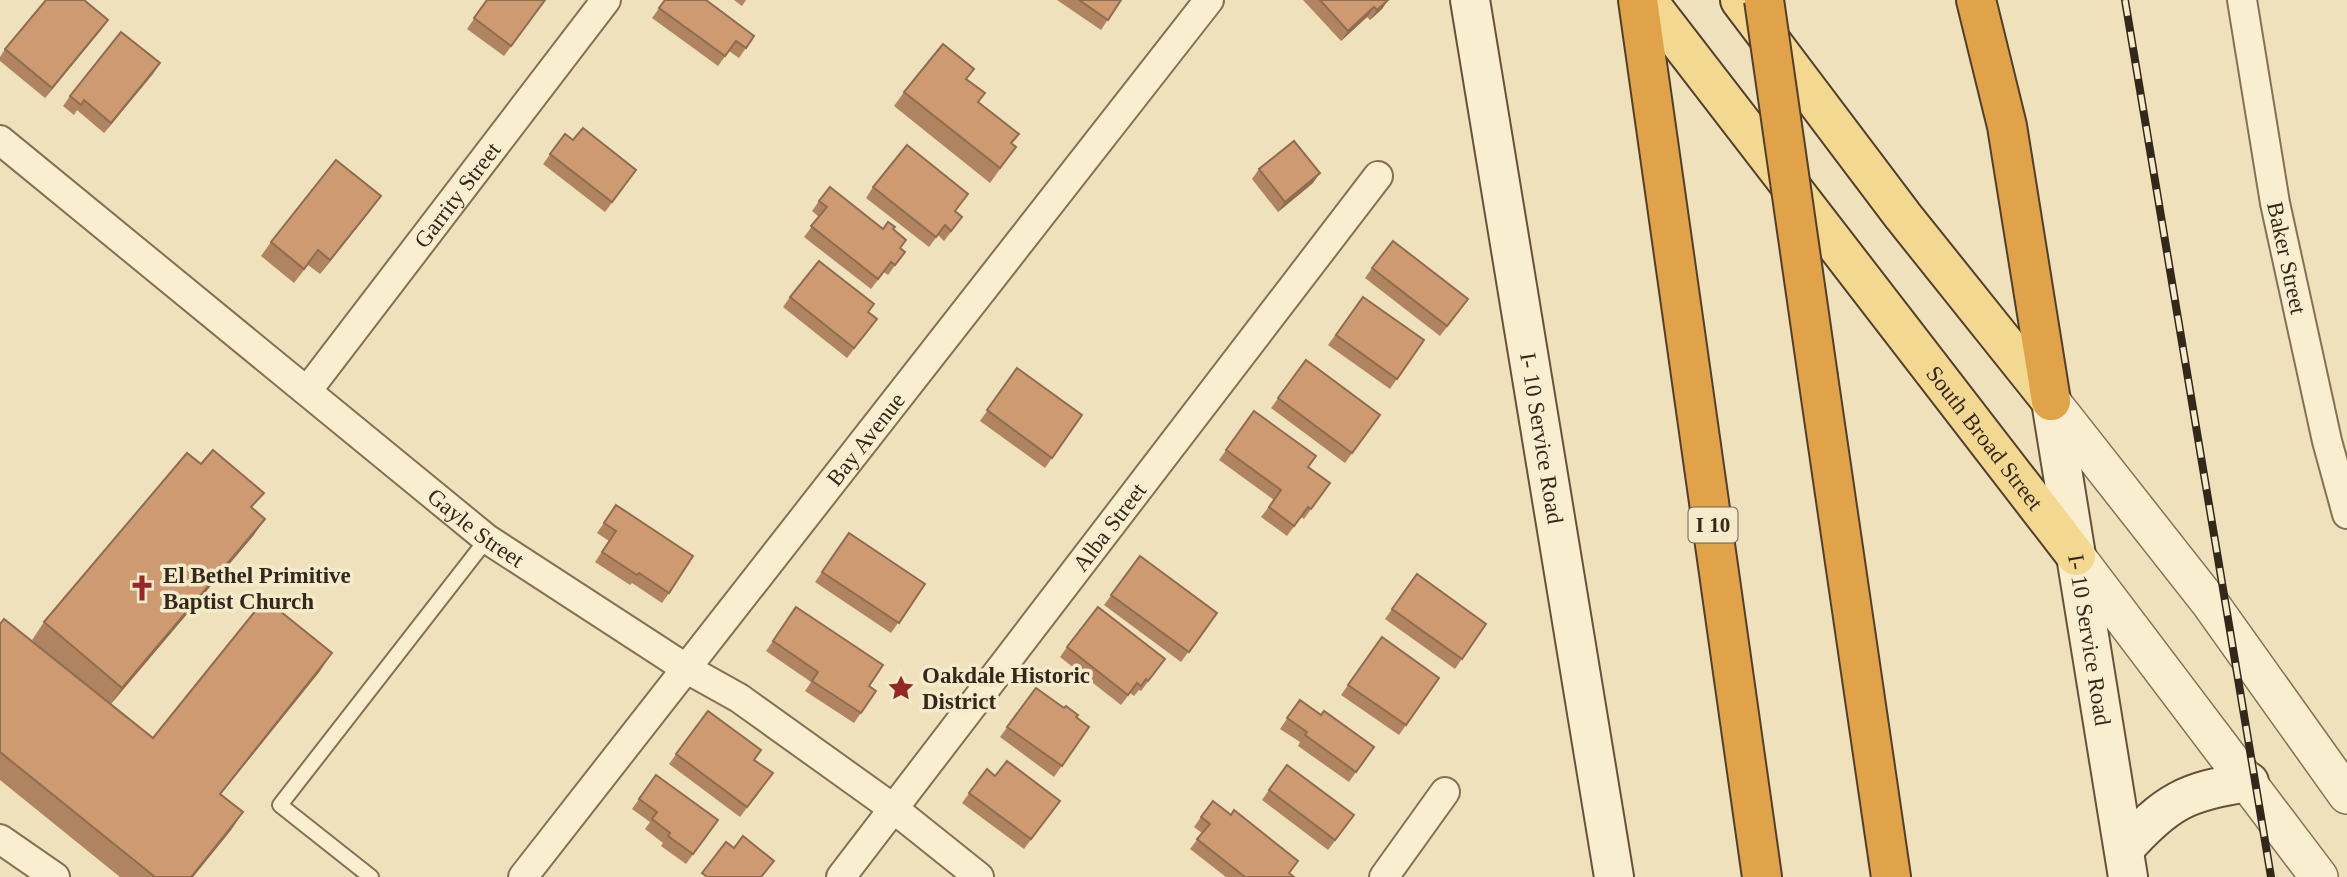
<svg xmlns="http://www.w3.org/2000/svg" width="2347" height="877" font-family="Georgia,serif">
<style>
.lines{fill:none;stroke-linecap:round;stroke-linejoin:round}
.service-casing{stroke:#857055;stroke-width:18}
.minor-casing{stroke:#857055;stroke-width:32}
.tertiary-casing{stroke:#857055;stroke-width:40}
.secondary-casing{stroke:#675139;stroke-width:42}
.primary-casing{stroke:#523e2a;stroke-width:42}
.motorway-casing{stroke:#523e2a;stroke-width:42}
.service{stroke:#f9eecf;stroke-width:14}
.minor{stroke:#f9eecf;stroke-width:28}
.tertiary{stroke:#f9eecf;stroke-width:37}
.secondary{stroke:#f9eecf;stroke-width:38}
.primary{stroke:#f3d891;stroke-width:38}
.motorway{stroke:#e1a349;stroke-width:38}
.rail-casing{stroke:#34281b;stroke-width:8}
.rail{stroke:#f5ebcb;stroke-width:5;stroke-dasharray:16;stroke-linecap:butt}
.motorway-bridge-casing{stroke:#523e2a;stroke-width:42;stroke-linecap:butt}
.motorway-bridge{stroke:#e1a349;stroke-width:38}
.wall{fill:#b08461}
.shaded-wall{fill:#906c4f}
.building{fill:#cd9a71;stroke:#906c4f;stroke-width:2}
.labels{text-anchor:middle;stroke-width:7;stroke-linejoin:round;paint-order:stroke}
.shield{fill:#f5ebcb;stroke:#6e6250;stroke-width:2}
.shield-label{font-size:21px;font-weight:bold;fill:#34281b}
.street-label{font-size:23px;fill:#34281b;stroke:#f5ebcb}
.poi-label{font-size:23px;font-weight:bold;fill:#34281b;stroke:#f5ebcb;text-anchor:start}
</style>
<rect width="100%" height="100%" fill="#eee1bc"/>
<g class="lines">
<g class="service-casing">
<path id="service" d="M 371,877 L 280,805 L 487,539"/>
</g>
<g class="minor-casing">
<g id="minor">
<path id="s1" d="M 2242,0 L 2275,203 L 2327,441 L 2347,514"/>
<path id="s2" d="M 0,140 L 487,539 L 687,669 L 739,698 L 894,809 L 979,877"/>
<path id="s3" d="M 307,391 L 606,0"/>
<path d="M 0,839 L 55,877"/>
<path id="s4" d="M 523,877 L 1209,0"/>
<path id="s5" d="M 841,877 L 1378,176"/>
<path d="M 1384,877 L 1445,792"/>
</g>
</g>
<g class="tertiary-casing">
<g id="tertiary">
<path d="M 2051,401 L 2210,603 L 2347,795"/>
<path d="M 2076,556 L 2319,877"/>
</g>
</g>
<g class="secondary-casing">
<g id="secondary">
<path id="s6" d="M 1470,0 L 1614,877"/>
<path id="s7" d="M 2051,401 L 2128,877"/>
<path d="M 2124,849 C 2166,802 2186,791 2249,782"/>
</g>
</g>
<g class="primary-casing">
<g id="primary">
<path id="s8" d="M 1647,0 L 2076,556"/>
<path d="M 1740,0 L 1903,216 L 2051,401"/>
</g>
</g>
<g class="motorway-casing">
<g id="motorway">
<path d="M 1638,0 L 1762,877"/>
<path d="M 1976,0 L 2007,126 L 2051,401"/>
<path d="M 1818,377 L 1891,877"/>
</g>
</g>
<use href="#service" class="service"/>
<use href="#minor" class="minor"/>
<use href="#tertiary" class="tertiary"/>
<use href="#secondary" class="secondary"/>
<use href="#primary" class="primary"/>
<use href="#motorway" class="motorway"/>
<g class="rail-casing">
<path id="rail" d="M 2125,0 L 2271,877"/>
</g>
<use href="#rail" class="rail"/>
<g class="motorway-bridge-casing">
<path id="motorway-bridge" d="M 1764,0 L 1818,377"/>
</g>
<use href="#motorway-bridge" class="motorway-bridge"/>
</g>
<g class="wall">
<path d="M 487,0 L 545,0 L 504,56 L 467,29 Z"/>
<path d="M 665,0 L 754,36 L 739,58 L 729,51 L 718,66 L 652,18 Z"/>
<path d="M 734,0 L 746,0 L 742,6 Z"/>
<path d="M 1057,0 L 1121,0 L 1101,30 Z"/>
<path d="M 1303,0 L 1388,0 L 1382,9 L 1370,20 L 1367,17 L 1341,41 Z"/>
<path d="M 108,20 L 45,98 L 0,61 L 0,57 L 5,49 Z"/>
<path d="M 160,63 L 104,133 L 77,110 L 74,115 L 63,106 L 70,96 Z"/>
<path d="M 967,79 L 978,102 L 1012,144 L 1016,147 L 990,183 L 894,106 L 904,92 Z"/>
<path d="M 565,134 L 629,180 L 605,212 L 543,164 Z"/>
<path d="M 1259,169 L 1313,183 L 1278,212 L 1252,179 Z"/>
<path d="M 873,187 L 955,211 L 955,227 L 944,241 L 938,235 L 929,247 L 866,198 Z"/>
<path d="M 819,201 L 883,229 L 893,229 L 906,240 L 900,248 L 905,252 L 888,275 L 884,272 L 871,289 L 804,237 L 819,217 L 812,211 Z"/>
<path d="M 371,210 L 320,274 L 308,265 L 294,283 L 261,256 L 271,242 Z"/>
<path d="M 1372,268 L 1461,309 L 1440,336 L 1365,278 Z"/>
<path d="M 790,297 L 877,319 L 847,358 L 783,307 Z"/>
<path d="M 1363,297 L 1424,340 L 1390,389 L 1328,345 Z"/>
<path d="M 1306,360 L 1380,415 L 1345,463 L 1271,408 Z"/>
<path d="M 1017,368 L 1082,415 L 1045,468 L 980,421 Z"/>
<path d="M 1254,411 L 1308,467 L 1330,483 L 1304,519 L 1301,517 L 1287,536 L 1261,517 L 1274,500 L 1219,460 Z"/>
<path d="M 616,505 L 669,593 L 662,603 L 632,583 L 630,585 L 595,562 L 609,541 L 597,533 Z"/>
<path d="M 253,508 L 265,519 L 253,536 L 111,704 L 153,738 L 320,671 L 221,794 L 243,812 L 231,830 L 193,877 L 120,877 L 0,780 L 0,624 L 56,661 L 32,640 L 44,622 Z"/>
<path d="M 849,533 L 925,584 L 891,633 L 815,582 Z"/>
<path d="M 1140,556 L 1217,613 L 1181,662 L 1104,605 Z"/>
<path d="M 1417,574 L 1486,624 L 1455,669 L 1385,619 Z"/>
<path d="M 796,607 L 869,686 L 876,691 L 854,723 L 805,691 L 811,682 L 766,651 Z"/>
<path d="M 1382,637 L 1439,678 L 1399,735 L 1341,695 Z"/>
<path d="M 1067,647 L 1165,659 L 1141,691 L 1139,690 L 1134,696 L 1130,693 L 1121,705 L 1060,657 Z"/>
<path d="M 1036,688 L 1089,727 L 1054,777 L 1000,737 Z"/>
<path d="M 1300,700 L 1321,714 L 1374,747 L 1349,782 L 1298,746 L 1300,742 L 1280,729 Z"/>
<path d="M 708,711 L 754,760 L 773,773 L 740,817 L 669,764 Z"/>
<path d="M 987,769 L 995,776 L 1060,801 L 1024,849 L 962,803 Z"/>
<path d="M 656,775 L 718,820 L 686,864 L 661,846 L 663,843 L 645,829 L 650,822 L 632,809 Z"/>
<path d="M 1269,790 L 1347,825 L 1328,850 L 1262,800 Z"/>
<path d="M 1231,815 L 1290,873 L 1294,877 L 1226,877 L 1190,849 L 1202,833 L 1194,827 L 1201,817 Z"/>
</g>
<g class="shaded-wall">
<path d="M 1388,0 L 1382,9 L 1370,20 L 1377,10 Z"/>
<path d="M 1374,7 L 1367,17 L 1341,41 L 1348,31 Z"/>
<path d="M 108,20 L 101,30 L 45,98 L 52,88 Z"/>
<path d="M 160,63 L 153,74 L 104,133 L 111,123 Z"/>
<path d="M 1320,173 L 1313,183 L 1278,212 L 1285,202 Z"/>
<path d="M 381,196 L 371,210 L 320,274 L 330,260 Z"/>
<path d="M 265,519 L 253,536 L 109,706 L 122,688 Z"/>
<path d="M 332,653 L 320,671 L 207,811 L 220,794 Z"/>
<path d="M 243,812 L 231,830 L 193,877 L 191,877 Z"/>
</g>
<g class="building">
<path d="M 46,0 L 84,0 L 108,20 L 52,88 L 5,49 Z"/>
<path d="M 487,0 L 545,0 L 511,46 L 474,18 Z"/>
<path d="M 665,0 L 706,0 L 754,36 L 746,48 L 736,41 L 725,56 L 659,8 Z"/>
<path d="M 1079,0 L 1121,0 L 1108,20 Z"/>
<path d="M 1320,0 L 1388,0 L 1377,10 L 1374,7 L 1348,31 Z"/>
<path d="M 121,32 L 160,63 L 111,123 L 84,100 L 81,105 L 70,96 Z"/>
<path d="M 943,44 L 974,69 L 966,79 L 985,93 L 978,102 L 1019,134 L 1011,143 L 1016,147 L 1000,168 L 904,92 Z"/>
<path d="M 583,128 L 636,170 L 612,202 L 550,154 L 565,134 L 573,140 Z"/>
<path d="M 1294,141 L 1320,173 L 1285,202 L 1259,169 Z"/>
<path d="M 907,145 L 968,194 L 955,211 L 962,217 L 951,231 L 945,225 L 936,237 L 873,187 Z"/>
<path d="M 336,160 L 381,196 L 330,260 L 318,250 L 304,269 L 271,242 Z"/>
<path d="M 830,187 L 883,229 L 888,222 L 895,227 L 893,229 L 906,240 L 900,248 L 905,252 L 895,265 L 891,262 L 878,279 L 811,226 L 827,207 L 819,201 Z"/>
<path d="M 1393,241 L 1468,299 L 1447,326 L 1372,268 Z"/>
<path d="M 819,261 L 874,304 L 868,312 L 877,319 L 854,348 L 790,297 Z"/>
<path d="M 1363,297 L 1424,340 L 1397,379 L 1336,335 Z"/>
<path d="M 1306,360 L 1380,415 L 1352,453 L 1278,398 Z"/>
<path d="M 1017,368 L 1082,415 L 1052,458 L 987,410 Z"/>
<path d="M 1254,411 L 1316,456 L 1308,467 L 1330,483 L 1311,509 L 1308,507 L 1294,526 L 1269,507 L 1281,490 L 1226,450 Z"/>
<path d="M 213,450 L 264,493 L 251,507 L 265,519 L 122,688 L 44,622 L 187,453 L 201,464 Z"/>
<path d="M 616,505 L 693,556 L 669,593 L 639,573 L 637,575 L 602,552 L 616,531 L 604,523 Z"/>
<path d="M 849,533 L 925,584 L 899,623 L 822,572 Z"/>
<path d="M 1140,556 L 1217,613 L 1189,652 L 1111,595 Z"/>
<path d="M 1417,574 L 1486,624 L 1462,659 L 1392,609 Z"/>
<path d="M 265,599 L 332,653 L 220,794 L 243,812 L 191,877 L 155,877 L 0,752 L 0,624 L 4,619 L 153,738 Z"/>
<path d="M 796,607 L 883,665 L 869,686 L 876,691 L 861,713 L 812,681 L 818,672 L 773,641 Z"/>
<path d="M 1098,607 L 1165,659 L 1148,681 L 1146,679 L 1141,686 L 1137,683 L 1128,695 L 1067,647 Z"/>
<path d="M 1382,637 L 1439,678 L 1406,725 L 1348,685 Z"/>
<path d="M 1036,688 L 1064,708 L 1066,706 L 1078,715 L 1076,717 L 1089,727 L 1062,766 L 1007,727 Z"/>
<path d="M 1300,700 L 1321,715 L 1324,711 L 1374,747 L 1356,772 L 1305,735 L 1307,732 L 1287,718 Z"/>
<path d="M 708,711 L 761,750 L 754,760 L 773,773 L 747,807 L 676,754 Z"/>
<path d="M 1007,761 L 1060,801 L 1031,839 L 969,793 L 987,769 L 995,776 Z"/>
<path d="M 1287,765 L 1354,815 L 1335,840 L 1269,790 Z"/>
<path d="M 656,775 L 718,820 L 693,854 L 668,836 L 670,833 L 652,819 L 657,812 L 639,799 Z"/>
<path d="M 1213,801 L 1231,815 L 1234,810 L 1298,861 L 1289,873 L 1294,877 L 1245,877 L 1197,839 L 1210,824 L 1201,817 Z"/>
<path d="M 743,836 L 774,861 L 761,877 L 707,877 L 702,873 L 726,842 L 734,848 Z"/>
</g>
<defs>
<g id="church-bare" transform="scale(2.1)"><path d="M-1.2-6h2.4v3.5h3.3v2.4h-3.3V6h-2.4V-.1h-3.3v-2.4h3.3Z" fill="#952825" stroke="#f5ebcb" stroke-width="2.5" paint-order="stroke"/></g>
<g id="sight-bare" transform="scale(2.1)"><path d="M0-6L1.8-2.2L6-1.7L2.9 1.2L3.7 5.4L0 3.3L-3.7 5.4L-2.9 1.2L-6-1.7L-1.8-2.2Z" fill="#952825" stroke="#f5ebcb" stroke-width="2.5" paint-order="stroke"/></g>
</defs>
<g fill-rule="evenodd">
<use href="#church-bare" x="142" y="588"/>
<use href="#sight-bare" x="901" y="688"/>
</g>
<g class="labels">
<rect class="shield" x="1688.5" y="507.5" width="49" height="35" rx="5"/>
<g class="shield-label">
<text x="1713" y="532">I 10</text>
</g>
<g class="street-label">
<text dy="8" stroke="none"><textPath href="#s3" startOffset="247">Garrity Street</textPath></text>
<text dy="8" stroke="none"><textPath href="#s1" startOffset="262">Baker Street</textPath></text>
<text dy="8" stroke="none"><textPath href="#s8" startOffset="553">South Broad Street</textPath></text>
<text dy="8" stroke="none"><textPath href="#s4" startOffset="556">Bay Avenue</textPath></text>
<text dy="8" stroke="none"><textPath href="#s6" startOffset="444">I- 10 Service Road</textPath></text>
<text dy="8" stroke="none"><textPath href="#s2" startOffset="614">Gayle Street</textPath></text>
<text dy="8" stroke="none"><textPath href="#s5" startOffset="441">Alba Street</textPath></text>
<text dy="8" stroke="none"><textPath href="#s7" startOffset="242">I- 10 Service Road</textPath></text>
</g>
<g class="poi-label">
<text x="163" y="583">El Bethel Primitive<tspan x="163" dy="26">Baptist Church</tspan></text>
<text x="922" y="683">Oakdale Historic<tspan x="922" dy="26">District</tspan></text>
</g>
</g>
</svg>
